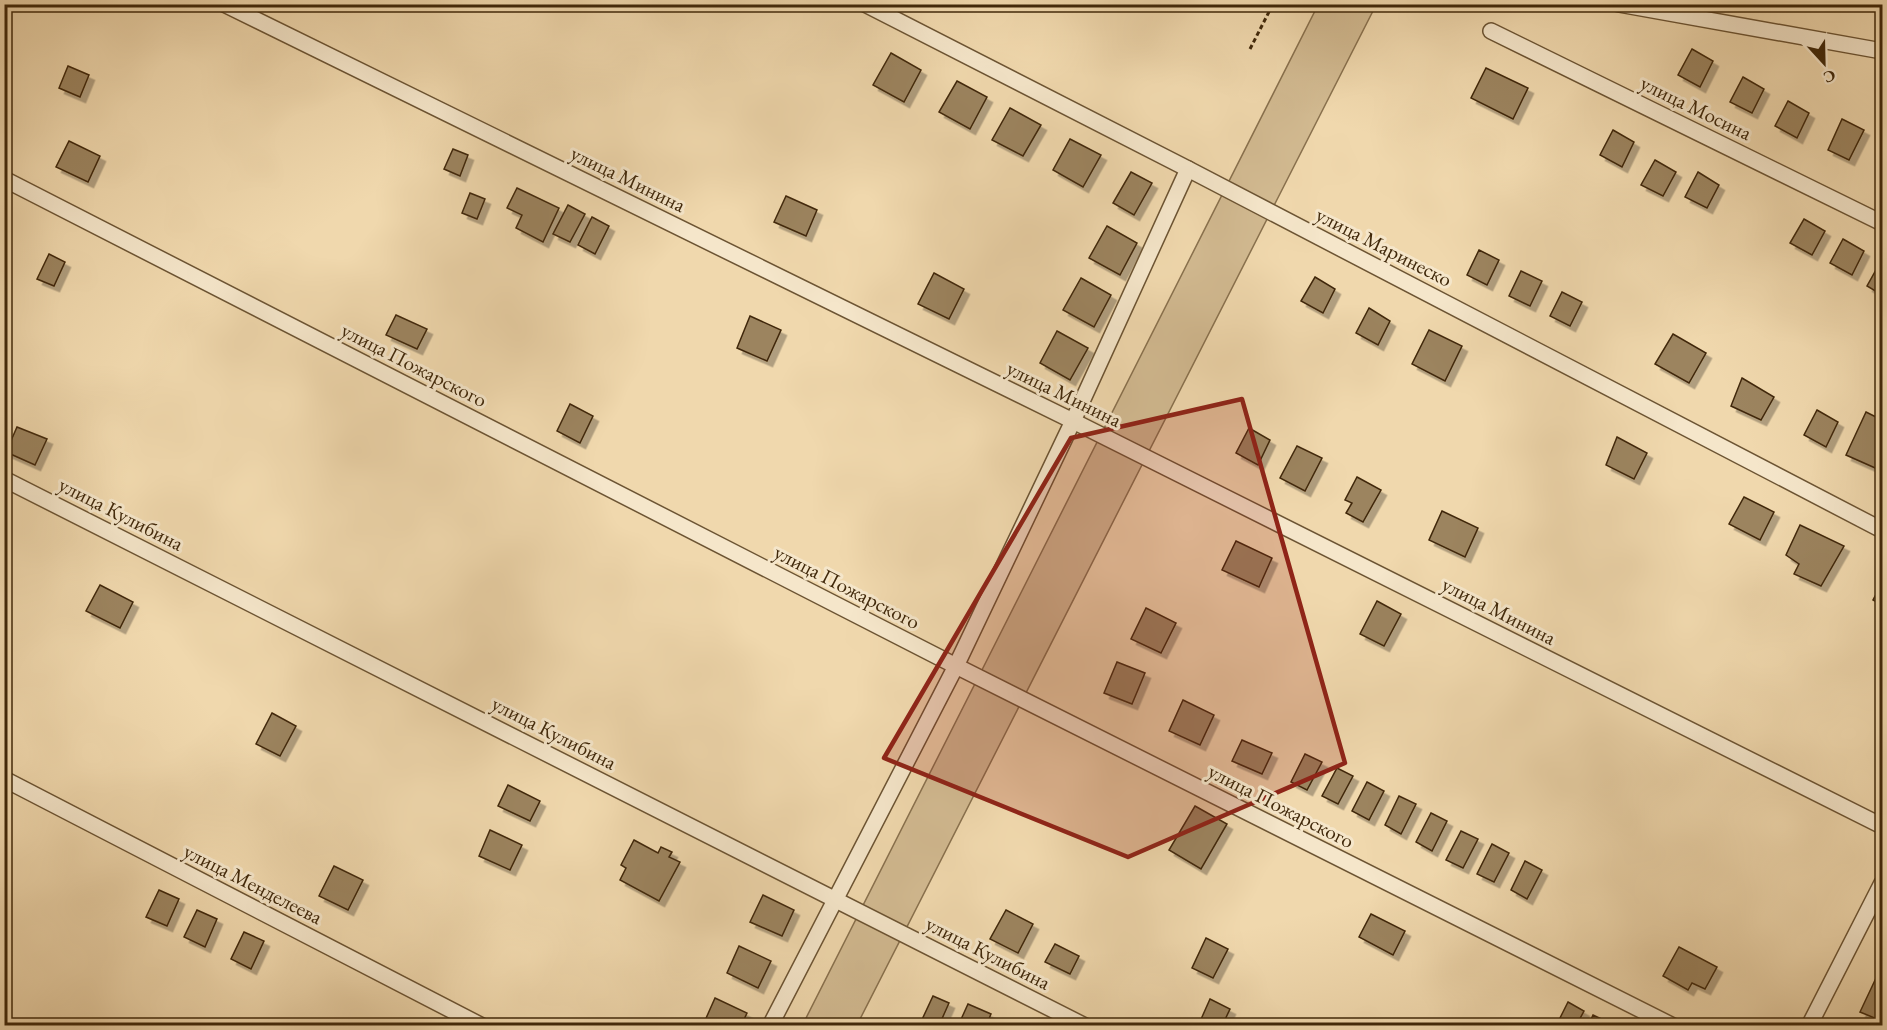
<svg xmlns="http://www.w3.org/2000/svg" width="1887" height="1030" font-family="'EB Garamond',serif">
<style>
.green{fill:#d2ba91;stroke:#89714e;stroke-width:1.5}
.building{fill:#9c845f;stroke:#40280a;stroke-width:1.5;filter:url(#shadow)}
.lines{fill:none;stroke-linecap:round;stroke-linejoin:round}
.street-casing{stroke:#6c5433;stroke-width:18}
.path{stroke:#40280a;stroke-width:3;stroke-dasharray:4.5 3;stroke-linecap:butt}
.street{stroke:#f5e6ca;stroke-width:15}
.marked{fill:#8f2418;fill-opacity:0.2;stroke:#8f2418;stroke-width:4.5;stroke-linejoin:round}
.labels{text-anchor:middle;stroke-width:6;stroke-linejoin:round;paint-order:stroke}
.street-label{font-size:21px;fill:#40280a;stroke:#f5e6ca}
</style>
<defs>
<filter id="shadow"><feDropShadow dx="5.5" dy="5.5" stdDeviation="0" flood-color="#0004"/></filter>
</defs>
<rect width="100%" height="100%" fill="#f0d8ad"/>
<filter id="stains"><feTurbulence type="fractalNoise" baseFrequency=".00333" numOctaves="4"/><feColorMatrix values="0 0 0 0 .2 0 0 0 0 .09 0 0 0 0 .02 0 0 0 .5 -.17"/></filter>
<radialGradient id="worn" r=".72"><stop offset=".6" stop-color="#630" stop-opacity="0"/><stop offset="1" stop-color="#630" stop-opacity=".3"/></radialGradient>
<path class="green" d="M 1318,5 L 1376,5 L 857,1025 L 802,1026 Z"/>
<g class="building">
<path d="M 1692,49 L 1713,61 L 1700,87 L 1678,75 Z"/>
<path d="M 891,53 L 921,70 L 904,102 L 873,85 Z"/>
<path d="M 68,66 L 89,75 L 80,97 L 59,88 Z"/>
<path d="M 1486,68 L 1528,88 L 1513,119 L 1471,98 Z"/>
<path d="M 1743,77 L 1764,89 L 1752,113 L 1730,102 Z"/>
<path d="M 957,81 L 987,97 L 970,129 L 939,112 Z"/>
<path d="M 1788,101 L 1809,113 L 1797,138 L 1775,126 Z"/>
<path d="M 1010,108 L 1041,125 L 1023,156 L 992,140 Z"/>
<path d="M 1842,119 L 1864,130 L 1849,160 L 1828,150 Z"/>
<path d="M 1613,130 L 1634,142 L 1622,167 L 1600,155 Z"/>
<path d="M 1070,139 L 1101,155 L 1083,187 L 1053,170 Z"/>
<path d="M 69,141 L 100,156 L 88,182 L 56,167 Z"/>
<path d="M 453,149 L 468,155 L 460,176 L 444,169 Z"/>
<path d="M 1655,160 L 1676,172 L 1663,196 L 1641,185 Z"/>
<path d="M 1131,172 L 1152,183 L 1134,215 L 1113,203 Z"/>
<path d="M 1698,172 L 1719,185 L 1707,208 L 1685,197 Z"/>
<path d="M 517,188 L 559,208 L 543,242 L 516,228 L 522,215 L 507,208 Z"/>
<path d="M 470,193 L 485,199 L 477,219 L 462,213 Z"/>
<path d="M 786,196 L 817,210 L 806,236 L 774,222 Z"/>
<path d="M 568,205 L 585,214 L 570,242 L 553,234 Z"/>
<path d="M 592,217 L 609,226 L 595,254 L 578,245 Z"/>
<path d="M 1804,219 L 1825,231 L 1812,255 L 1790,243 Z"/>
<path d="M 1107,226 L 1137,243 L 1120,275 L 1089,258 Z"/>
<path d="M 1843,239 L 1864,251 L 1852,275 L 1830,263 Z"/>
<path d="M 1479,250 L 1499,260 L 1487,285 L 1467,275 Z"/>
<path d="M 49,254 L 65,262 L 54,286 L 37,279 Z"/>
<path d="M 1881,261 L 1882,261 L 1882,295 L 1867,286 Z"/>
<path d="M 1521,271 L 1542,281 L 1530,306 L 1509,296 Z"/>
<path d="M 934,273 L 964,289 L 949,319 L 918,304 Z"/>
<path d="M 1315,277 L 1335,289 L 1323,313 L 1301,301 Z"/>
<path d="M 1081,278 L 1111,295 L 1094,327 L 1063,310 Z"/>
<path d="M 1562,292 L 1582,302 L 1570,326 L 1550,316 Z"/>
<path d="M 1369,308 L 1390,321 L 1378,345 L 1356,333 Z"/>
<path d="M 396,315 L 427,329 L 417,349 L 386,335 Z"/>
<path d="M 750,316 L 781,330 L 767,361 L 737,348 Z"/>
<path d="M 1429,330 L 1462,346 L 1445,381 L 1412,364 Z"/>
<path d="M 1057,331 L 1088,348 L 1070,380 L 1040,363 Z"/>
<path d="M 1673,334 L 1706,353 L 1689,383 L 1655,364 Z"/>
<path d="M 1742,378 L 1774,397 L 1761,420 L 1731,406 Z"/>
<path d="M 570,404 L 593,416 L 580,443 L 557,431 Z"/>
<path d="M 1817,410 L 1838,422 L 1826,447 L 1804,435 Z"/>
<path d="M 1866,412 L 1882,420 L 1882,471 L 1846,455 Z"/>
<path d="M 17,427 L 47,439 L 35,465 L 6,452 Z"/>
<path d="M 1249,428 L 1270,440 L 1258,465 L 1236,453 Z"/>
<path d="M 1617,437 L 1647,453 L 1634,479 L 1606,465 Z"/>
<path d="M 1297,446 L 1322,458 L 1305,491 L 1280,478 Z"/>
<path d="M 1357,477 L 1381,490 L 1363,522 L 1346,513 L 1352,503 L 1345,500 Z"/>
<path d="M 1744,497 L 1774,512 L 1760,540 L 1729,524 Z"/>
<path d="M 1442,511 L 1478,528 L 1465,557 L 1429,540 Z"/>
<path d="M 1800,525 L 1844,546 L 1821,586 L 1794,574 L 1799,564 L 1786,555 Z"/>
<path d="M 1236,541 L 1272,558 L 1259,587 L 1222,570 Z"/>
<path d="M 1882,583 L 1882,605 L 1873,600 Z"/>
<path d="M 100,585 L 133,602 L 120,628 L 86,611 Z"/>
<path d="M 1377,601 L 1401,614 L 1384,646 L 1360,634 Z"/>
<path d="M 1146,608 L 1176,623 L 1161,653 L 1131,639 Z"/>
<path d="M 1117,662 L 1145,673 L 1132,704 L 1104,693 Z"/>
<path d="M 1183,700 L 1214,715 L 1200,745 L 1169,731 Z"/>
<path d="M 272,713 L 296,726 L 280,756 L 256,744 Z"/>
<path d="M 1242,740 L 1272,753 L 1262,774 L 1232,761 Z"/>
<path d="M 1305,754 L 1322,762 L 1307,790 L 1291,782 Z"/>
<path d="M 1337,768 L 1353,776 L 1338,804 L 1322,796 Z"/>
<path d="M 1367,782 L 1384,791 L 1369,820 L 1352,811 Z"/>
<path d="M 508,785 L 540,801 L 530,821 L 498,806 Z"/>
<path d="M 1399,796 L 1416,804 L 1401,834 L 1385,825 Z"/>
<path d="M 1195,806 L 1227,824 L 1201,869 L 1169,850 Z"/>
<path d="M 1431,813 L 1447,821 L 1432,851 L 1416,842 Z"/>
<path d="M 490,830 L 522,845 L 510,870 L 479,856 Z"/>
<path d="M 1461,831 L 1478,839 L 1463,868 L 1446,860 Z"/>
<path d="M 634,840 L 658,853 L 661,847 L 672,852 L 669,857 L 680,862 L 659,901 L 620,880 L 626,868 L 621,865 Z"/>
<path d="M 1492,844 L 1509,853 L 1494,882 L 1477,874 Z"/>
<path d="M 1525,861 L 1542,870 L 1527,899 L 1511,890 Z"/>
<path d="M 334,866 L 363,880 L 348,910 L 319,896 Z"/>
<path d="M 159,890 L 179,899 L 167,926 L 146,917 Z"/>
<path d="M 763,895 L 794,910 L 782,936 L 750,922 Z"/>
<path d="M 197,910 L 217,919 L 205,947 L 184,937 Z"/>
<path d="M 1006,910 L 1033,924 L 1018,953 L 990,939 Z"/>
<path d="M 1371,914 L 1405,931 L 1393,955 L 1359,937 Z"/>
<path d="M 244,932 L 264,941 L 251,969 L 231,959 Z"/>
<path d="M 1206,938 L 1228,949 L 1213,978 L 1192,968 Z"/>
<path d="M 1055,944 L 1079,956 L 1070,974 L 1045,962 Z"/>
<path d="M 739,946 L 771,961 L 758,988 L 727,973 Z"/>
<path d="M 1679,947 L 1717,967 L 1705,989 L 1692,983 L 1688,990 L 1663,976 Z"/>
<path d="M 1876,978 L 1882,982 L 1882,1021 L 1860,1012 Z"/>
<path d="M 933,996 L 949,1003 L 941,1021 L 951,1026 L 919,1026 Z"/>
<path d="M 715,998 L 747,1013 L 741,1026 L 703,1025 Z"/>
<path d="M 1210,999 L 1230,1009 L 1222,1026 L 1198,1026 Z"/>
<path d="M 1568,1002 L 1584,1011 L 1576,1026 L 1556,1026 Z"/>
<path d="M 968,1004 L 991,1014 L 986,1026 L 958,1026 Z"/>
<path d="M 1593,1015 L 1610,1023 L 1609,1026 L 1588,1026 Z"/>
</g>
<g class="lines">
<g class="street-casing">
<g id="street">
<path d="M 224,4 L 1073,421 L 1882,826"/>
<path d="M 865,4 L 1188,169 L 1882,530"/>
<path d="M 1619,4 L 1882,51"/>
<path d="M 1491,31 L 1882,223"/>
<path d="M 4,179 L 956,666 L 1673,1026"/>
<path d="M 4,479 L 1085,1026"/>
<path d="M 4,779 L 482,1026"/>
<path d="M 770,1026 L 956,666 L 1073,421 L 1188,169"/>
<path d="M 1809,1026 L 1882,883"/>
</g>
</g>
<path class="path" d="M 1250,49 L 1273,4"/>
<use href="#street" class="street"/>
</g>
<path class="marked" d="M 1242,399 L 1345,763 L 1128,857 L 884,758 L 1071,438 Z"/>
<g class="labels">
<g class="street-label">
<text transform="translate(1696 108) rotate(26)" y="7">улица Мосина</text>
<text transform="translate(628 179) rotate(26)" y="7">улица Минина</text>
<text transform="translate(1384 247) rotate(27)" y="7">улица Маринеско</text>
<text transform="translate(414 365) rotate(27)" y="7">улица Пожарского</text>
<text transform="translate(1064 394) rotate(26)" y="7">улица Минина</text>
<text transform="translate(121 514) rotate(27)" y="7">улица Кулибина</text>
<text transform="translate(847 587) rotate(27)" y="7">улица Пожарского</text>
<text transform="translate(1499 611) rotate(27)" y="7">улица Минина</text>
<text transform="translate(554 733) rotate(27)" y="7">улица Кулибина</text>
<text transform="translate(1281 806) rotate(27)" y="7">улица Пожарского</text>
<text transform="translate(253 884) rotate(27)" y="7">улица Менделеева</text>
<text transform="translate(988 953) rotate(27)" y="7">улица Кулибина</text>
</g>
</g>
<rect width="1887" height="1030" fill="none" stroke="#f0d8ad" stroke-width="24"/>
<rect x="6" y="6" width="1875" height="1018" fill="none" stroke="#40280a" stroke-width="3"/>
<rect x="12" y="12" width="1863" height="1006" fill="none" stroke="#40280a" stroke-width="1.5"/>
<g transform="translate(1824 63) rotate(158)" stroke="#f5e6ca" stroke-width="4.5" paint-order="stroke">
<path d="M0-4.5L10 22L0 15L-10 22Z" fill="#40280a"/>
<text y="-9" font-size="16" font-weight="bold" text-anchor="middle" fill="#40280a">С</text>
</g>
<rect width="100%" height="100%" filter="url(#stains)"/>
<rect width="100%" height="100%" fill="url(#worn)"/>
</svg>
